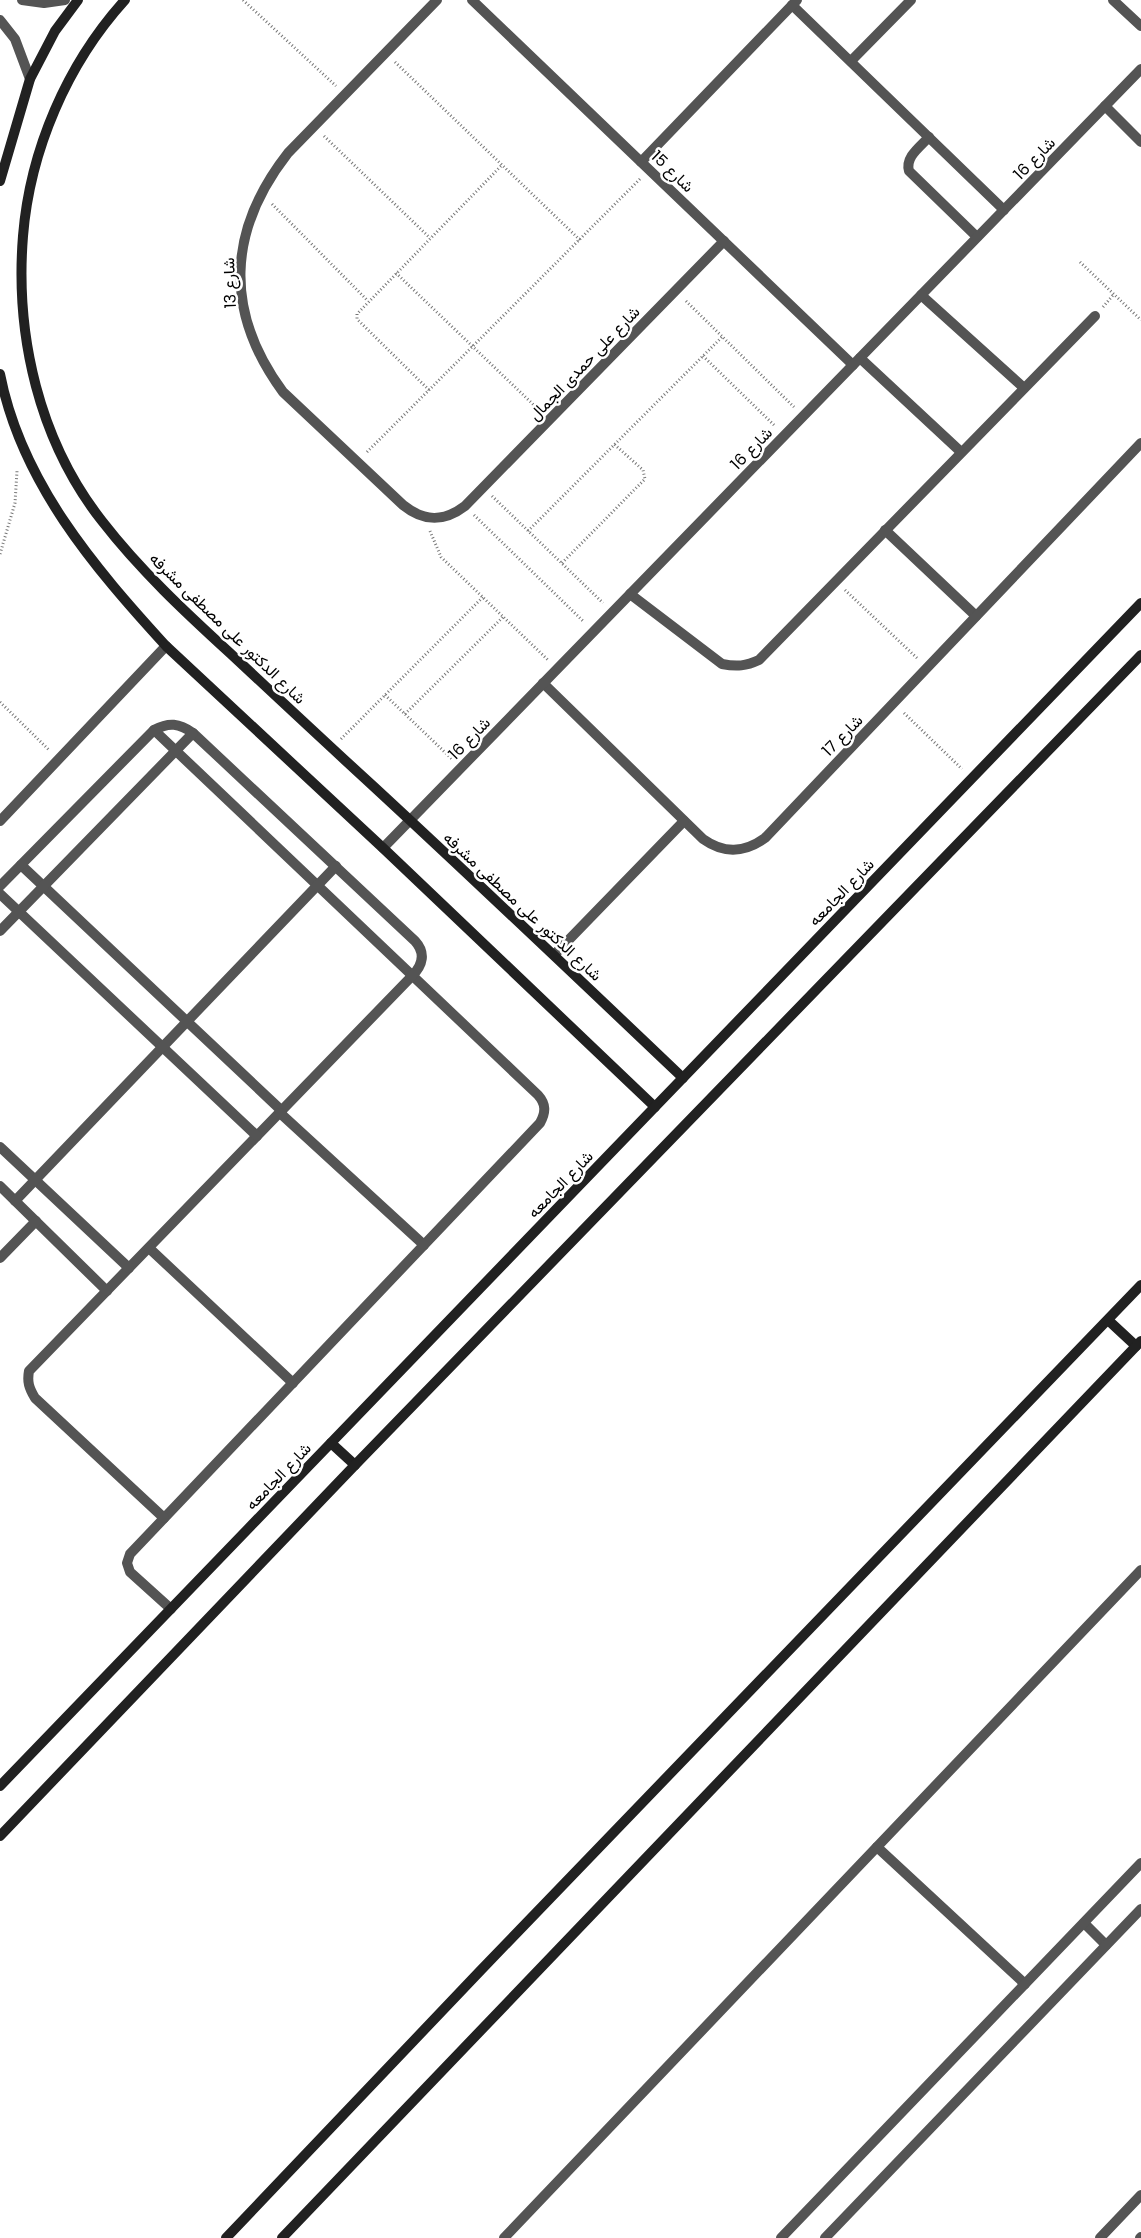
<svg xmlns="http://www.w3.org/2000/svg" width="1141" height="2238" font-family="Poppins,Vazirmatn,sans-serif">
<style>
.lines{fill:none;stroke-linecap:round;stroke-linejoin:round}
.path{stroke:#767676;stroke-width:3;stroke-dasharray:1 2.5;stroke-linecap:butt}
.lane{stroke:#545454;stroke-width:10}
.street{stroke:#545454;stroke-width:10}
.secondary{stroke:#212121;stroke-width:10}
.labels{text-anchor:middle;stroke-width:5;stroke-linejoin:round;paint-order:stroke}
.street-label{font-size:16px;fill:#000;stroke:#fff}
</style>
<rect width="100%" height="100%" fill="#fff"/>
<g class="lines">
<g class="path">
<path d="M 243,0 L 336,86"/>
<path d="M 395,62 L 580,240"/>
<path d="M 324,136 L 430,238"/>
<path d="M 272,204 L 368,301"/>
<path d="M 1080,262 L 1141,320"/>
<path d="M 396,273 L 540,411"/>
<path d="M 686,301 L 794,407"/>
<path d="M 1103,307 L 1114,294"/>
<path d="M 703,356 L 774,425"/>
<path d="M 429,390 L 357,319 L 357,314 L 502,165"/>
<path d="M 367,452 L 640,179"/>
<path d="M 492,496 L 603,603"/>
<path d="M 474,515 L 584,622"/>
<path d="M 430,531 L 441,557 L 548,660"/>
<path d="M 528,531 L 722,337"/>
<path d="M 0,554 L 15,503 L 17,471"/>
<path d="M 562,563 L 645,479 L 643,470 L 614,444"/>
<path d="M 845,590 L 917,658"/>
<path d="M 385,695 L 452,759"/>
<path d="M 0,702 L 49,750"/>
<path d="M 904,713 L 962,769"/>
<path d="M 405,714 L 503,617"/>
<path d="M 341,739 L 483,597"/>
</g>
<g class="lane">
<path d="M 22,0 L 44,3 L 65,0"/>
<path d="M 792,5 L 1004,210"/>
<path d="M 0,20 L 15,39 L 30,79"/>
<path d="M 851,61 L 911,0"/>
<path d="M 929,137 C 920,147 905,157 909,171 L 977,237"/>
<path d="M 641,162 L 797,0"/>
<path d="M 154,730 L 538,1095 C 546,1104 546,1112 540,1123 L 130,1554 L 127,1563 L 130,1572 L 171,1609"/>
<path d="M 0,821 L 166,646"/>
<path d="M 21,865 L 282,1111"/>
<path d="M 0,886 L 154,730 C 169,722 179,723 193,733 L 415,941 C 426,953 423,965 412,976 L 29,1371 C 27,1382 29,1388 35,1398 L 164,1518"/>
<path d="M 0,894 L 257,1136"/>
<path d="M 0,931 L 193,733"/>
<path d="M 280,1113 L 424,1245"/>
<path d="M 0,1147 L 129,1268"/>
<path d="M 0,1186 L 107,1291"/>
<path d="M 15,1201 L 336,866"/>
<path d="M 149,1248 L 293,1383"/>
<path d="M 0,1258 L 36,1221"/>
<path d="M 877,1847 L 1025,1984"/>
<path d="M 1084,1923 L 1106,1945"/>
<path d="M 504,2238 L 1141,1570"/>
<path d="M 781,2238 L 1141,1863"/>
<path d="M 825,2238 L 1141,1909"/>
<path d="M 1100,2238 L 1141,2195"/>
<path d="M 1140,2238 L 1141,2237"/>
</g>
<g class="street">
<path d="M 437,0 L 288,153 C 227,231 224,312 283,392 L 403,505 C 424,522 444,522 465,506 L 724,241"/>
<path d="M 472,0 L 853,365"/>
<path d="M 1113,0 L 1141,26"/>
<path d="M 1105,106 L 1141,142"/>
<path d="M 921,295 L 1024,388"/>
<path d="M 860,358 L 961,452"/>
<path d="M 885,530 L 976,616"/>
<path d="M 630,594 L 722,664 C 737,667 746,666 759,660 L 1095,316"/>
<path d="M 543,683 L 703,839 C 724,854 744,853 765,838 L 1141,443"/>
<path d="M 383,848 L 1141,69"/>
<path d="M 554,955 L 684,821"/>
</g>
<g class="secondary">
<path d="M 125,0 C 67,64 30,150 23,236 C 15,336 39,441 102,521 C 140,570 185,612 231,654 C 278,698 325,742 372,785 C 477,882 580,980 683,1078"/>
<path d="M 0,181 L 30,79 L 55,31 L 78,0"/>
<path d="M 0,374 C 21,482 94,567 166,646 L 383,848 L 655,1107"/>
<path d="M 1108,1320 L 1136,1346"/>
<path d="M 331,1443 L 355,1465"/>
<path d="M 0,1786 L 1141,603"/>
<path d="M 0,1836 L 355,1465 L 1141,655"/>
<path d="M 226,2238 L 481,1970 L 1141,1285"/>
<path d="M 282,2238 L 1141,1341"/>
</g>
</g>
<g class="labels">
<g class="street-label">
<text transform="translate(1034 158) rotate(-46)" y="6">شارع 16</text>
<text transform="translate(673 171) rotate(44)" y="6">شارع 15</text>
<text transform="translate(229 283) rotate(-92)" y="6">شارع 13</text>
<text transform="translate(584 363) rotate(-46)" y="6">شارع على حمدى الجمال</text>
<text transform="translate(751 448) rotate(-46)" y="6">شارع 16</text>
<text transform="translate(228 628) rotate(44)" y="6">شارع الدكتور على مصطفى مشرفه</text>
<text transform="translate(842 735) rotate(-46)" y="6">شارع 17</text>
<text transform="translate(469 738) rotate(-46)" y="6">شارع 16</text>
<text transform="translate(841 892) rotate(-46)" y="6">شارع الجامعه</text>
<text transform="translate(523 906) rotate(43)" y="6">شارع الدكتور على مصطفى مشرفه</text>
<text transform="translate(560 1184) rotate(-46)" y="6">شارع الجامعه</text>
<text transform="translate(278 1476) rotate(-46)" y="6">شارع الجامعه</text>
</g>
</g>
</svg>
